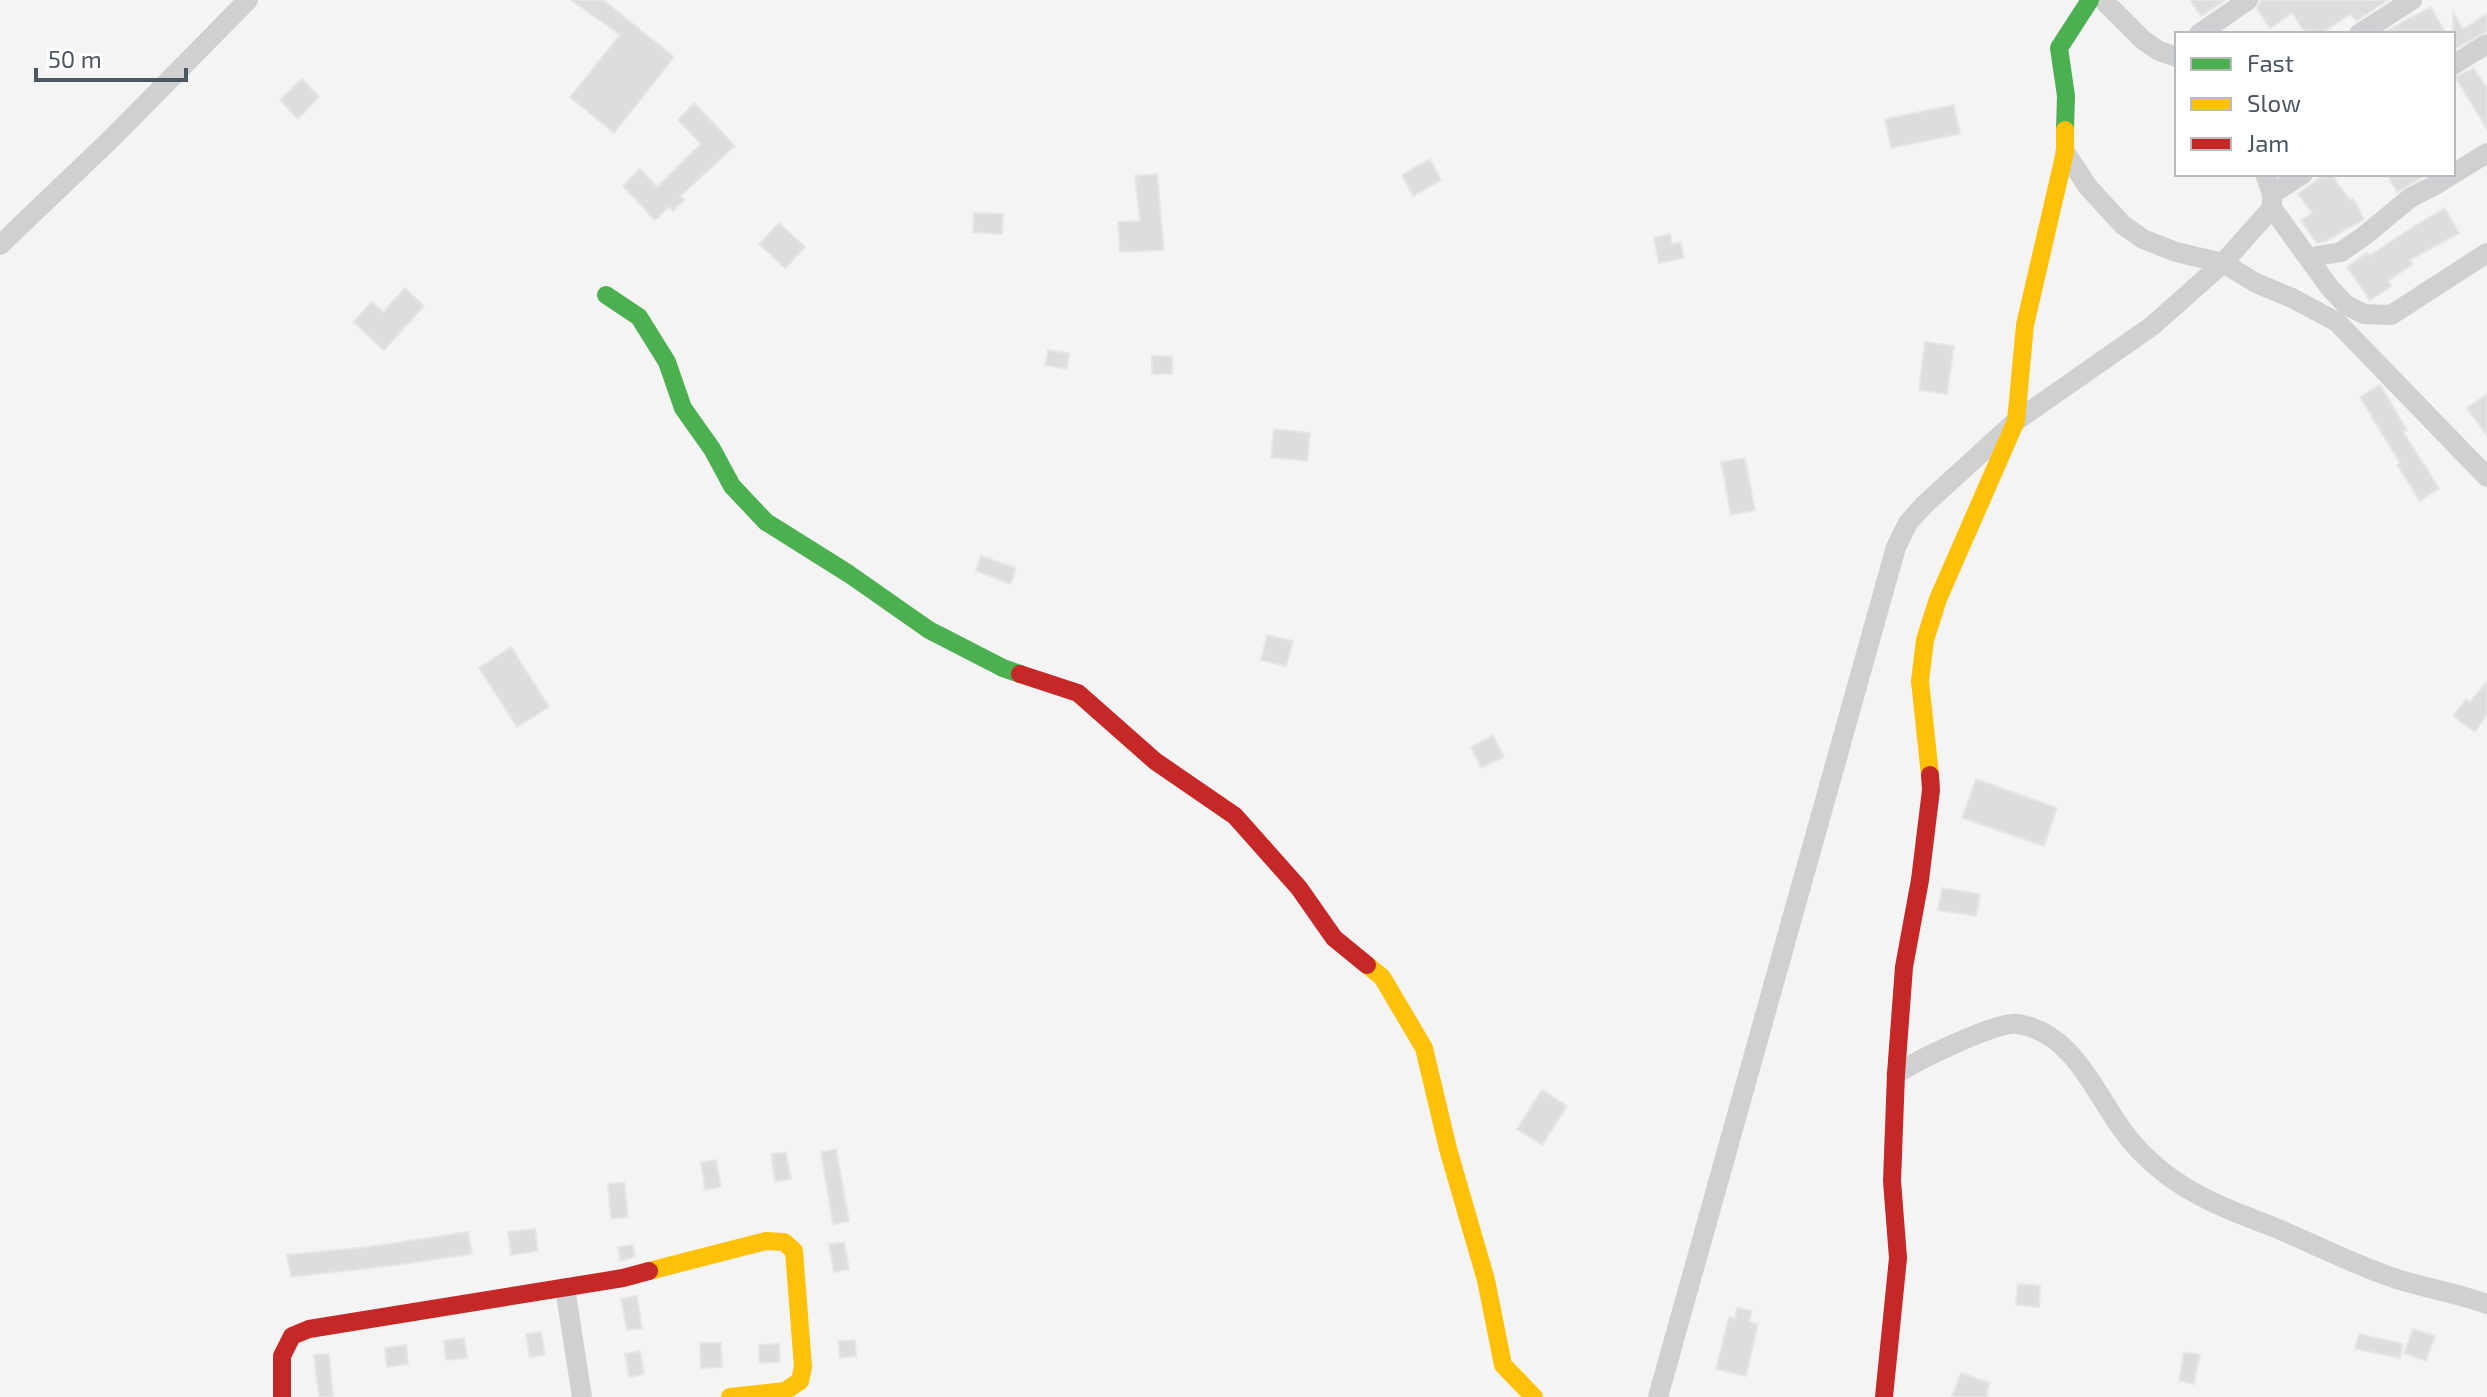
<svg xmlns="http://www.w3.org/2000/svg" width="2487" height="1397" font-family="'Exo 2',sans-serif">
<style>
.building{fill:#ddddde;stroke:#e5e6e7;stroke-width:2}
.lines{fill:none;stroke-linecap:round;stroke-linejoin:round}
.street{stroke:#ced0d2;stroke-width:20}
.fast{stroke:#4caf50;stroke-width:18}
.slow{stroke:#ffc107;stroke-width:18}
.jam{stroke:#c62828;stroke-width:18}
</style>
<rect width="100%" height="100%" fill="#f4f4f4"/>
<g class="building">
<path d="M 571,0 L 603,0 L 674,57 L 614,133 L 570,97 L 620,35 Z"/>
<path d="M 2190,0 L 2225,0 L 2201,16 Z"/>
<path d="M 2261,0 L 2388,0 L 2356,21 L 2351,14 L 2320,34 L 2306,34 L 2292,13 L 2270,28 L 2257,9 Z"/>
<path d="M 2431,7 L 2446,34 L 2383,34 L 2402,22 Z"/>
<path d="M 2453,12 L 2463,29 L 2487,14 L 2487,31 L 2453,50 Z"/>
<path d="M 2474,68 L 2487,89 L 2487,129 L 2455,77 Z"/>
<path d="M 302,79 L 319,97 L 298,119 L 280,100 Z"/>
<path d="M 694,103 L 735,146 L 680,196 L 684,200 L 673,211 L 669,207 L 655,220 L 623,186 L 640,169 L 657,187 L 701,144 L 678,120 Z"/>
<path d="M 1954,105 L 1960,134 L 1891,148 L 1885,119 Z"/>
<path d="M 1430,159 L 1441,180 L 1413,196 L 1402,175 Z"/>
<path d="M 1157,174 L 1164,250 L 1120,252 L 1118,222 L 1140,221 L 1135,176 Z"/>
<path d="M 2325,174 L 2331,174 L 2350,200 L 2353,198 L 2364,219 L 2324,242 L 2317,243 L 2301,221 L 2312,213 L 2298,194 Z"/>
<path d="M 2387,174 L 2428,174 L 2397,192 Z"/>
<path d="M 2445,208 L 2459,233 L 2410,260 L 2413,264 L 2388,281 L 2391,286 L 2370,300 L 2347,267 L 2367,253 L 2369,256 L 2408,230 Z"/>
<path d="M 974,213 L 1003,214 L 1002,234 L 973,232 Z"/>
<path d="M 779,223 L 805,247 L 785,268 L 759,244 Z"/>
<path d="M 1670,234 L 1672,244 L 1681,242 L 1684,258 L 1659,263 L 1654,238 Z"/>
<path d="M 405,288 L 424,306 L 384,350 L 353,322 L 372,302 L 383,312 Z"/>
<path d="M 1925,342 L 1954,346 L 1947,394 L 1919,390 Z"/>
<path d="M 1048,350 L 1069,353 L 1067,369 L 1045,365 Z"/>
<rect x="1152" y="356" width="20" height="18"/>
<path d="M 2380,385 L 2407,430 L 2403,432 L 2439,488 L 2420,501 L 2397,465 L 2400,463 L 2360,397 Z"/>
<path d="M 2487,394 L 2487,436 L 2467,408 Z"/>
<path d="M 1274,429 L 1310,433 L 1307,461 L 1271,457 Z"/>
<path d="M 1745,458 L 1755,510 L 1731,515 L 1721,462 Z"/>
<path d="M 981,556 L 1016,568 L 1011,584 L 976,571 Z"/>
<path d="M 1267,635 L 1293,641 L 1286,666 L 1261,660 Z"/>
<path d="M 511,647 L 549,707 L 517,727 L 479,668 Z"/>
<path d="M 2487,682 L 2487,714 L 2475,732 L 2453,716 L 2466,699 L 2470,702 Z"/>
<path d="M 1493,735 L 1504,757 L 1481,768 L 1471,747 Z"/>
<path d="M 1976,779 L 2057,808 L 2044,846 L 1962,818 Z"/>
<path d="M 1942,888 L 1980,894 L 1976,916 L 1938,910 Z"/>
<path d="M 1542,1090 L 1567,1106 L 1542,1145 L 1517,1129 Z"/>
<path d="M 836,1149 L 849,1221 L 833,1224 L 821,1152 Z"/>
<path d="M 786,1152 L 791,1179 L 775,1182 L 771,1154 Z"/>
<path d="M 716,1160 L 721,1187 L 705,1190 L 701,1162 Z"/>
<path d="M 624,1182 L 628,1217 L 611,1219 L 608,1184 Z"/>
<path d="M 535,1229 L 538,1251 L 511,1255 L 508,1232 Z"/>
<path d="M 468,1232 L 472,1254 L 397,1265 L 291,1277 L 287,1255 L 368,1247 Z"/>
<path d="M 844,1242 L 849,1269 L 834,1272 L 829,1244 Z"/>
<path d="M 633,1245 L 635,1257 L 620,1261 L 618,1247 Z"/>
<path d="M 2018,1284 L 2040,1286 L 2039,1307 L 2016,1305 Z"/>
<path d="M 637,1296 L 642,1329 L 627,1330 L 621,1299 Z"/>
<path d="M 1737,1308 L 1752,1311 L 1749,1322 L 1758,1324 L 1746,1376 L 1716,1369 L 1729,1317 L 1735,1318 Z"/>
<path d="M 2413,1329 L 2435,1336 L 2426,1361 L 2404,1353 Z"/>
<path d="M 541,1332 L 545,1355 L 530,1357 L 526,1334 Z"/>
<path d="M 2359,1334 L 2403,1344 L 2400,1358 L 2355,1349 Z"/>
<path d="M 464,1338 L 467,1358 L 446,1360 L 444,1341 Z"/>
<path d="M 855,1340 L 856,1356 L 840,1358 L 838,1341 Z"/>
<path d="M 700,1343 L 721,1343 L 722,1367 L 701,1368 Z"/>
<path d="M 779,1344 L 780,1362 L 759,1363 L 759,1345 Z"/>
<path d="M 406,1345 L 408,1364 L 387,1367 L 385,1348 Z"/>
<path d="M 640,1351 L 644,1374 L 629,1377 L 625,1354 Z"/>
<path d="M 2184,1352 L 2200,1355 L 2194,1384 L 2179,1381 Z"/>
<path d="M 329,1354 L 333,1397 L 319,1397 L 314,1355 Z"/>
<path d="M 1961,1373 L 1990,1383 L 1986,1397 L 1952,1397 Z"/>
</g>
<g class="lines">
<g class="street">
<path d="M 2103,0 L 2143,40 L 2159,51 L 2177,57"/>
<path d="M 2199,34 L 2248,0"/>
<path d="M 2359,34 L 2412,0"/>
<path d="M 2453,65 L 2487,44"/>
<path d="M 2065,152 L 2088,187 L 2123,225 L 2143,239 L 2176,252 L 2223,263 L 2256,283 L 2292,298 L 2337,322 L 2487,477"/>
<path d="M 2272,194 L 2303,174"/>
<path d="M 2272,208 L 2330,288 L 2346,305 L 2364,314 L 2391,315 L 2487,253"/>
<path d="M 0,245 L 112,138 L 248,0"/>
<path d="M 2311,261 L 2317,256 L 2341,252 L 2364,236 L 2410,198 L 2437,184 L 2487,153"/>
<path d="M 1896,1074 C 1916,1061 1996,1021 2018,1024 C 2072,1033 2093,1089 2121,1128 C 2132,1144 2148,1160 2163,1172 C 2194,1197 2234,1212 2271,1226 C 2312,1243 2352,1264 2394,1278 C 2424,1288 2457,1293 2487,1304"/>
<path d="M 565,1288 L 582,1397"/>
<path d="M 1658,1397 L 1896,547 L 1908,523 L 1923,506 L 2016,421 L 2152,326 L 2223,263 L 2272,208 L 2272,194 L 2265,174"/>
</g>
<g class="fast">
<path d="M 2065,130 L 2066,96 L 2059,48 L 2090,0"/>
<path d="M 606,295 L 639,317 L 667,362 L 683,408 L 712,449 L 732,486 L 766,522 L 849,574 L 929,630 L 1003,668 L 1020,674"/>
</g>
<g class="slow">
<path d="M 1930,775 L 1920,681 L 1925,640 L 1938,599 L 2016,421 L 2025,325 L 2065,152 L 2065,130"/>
<path d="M 1367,965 L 1382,977 L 1424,1048 L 1448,1149 L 1486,1280 L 1503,1365 L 1534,1397"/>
<path d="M 649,1271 L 766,1241 L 784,1242 L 794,1251 L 803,1367 L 800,1381 L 785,1391 L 730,1397"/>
</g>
<g class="jam">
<path d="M 1020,674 L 1078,693 L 1155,761 L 1235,816 L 1299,888 L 1334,938 L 1367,965"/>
<path d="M 282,1397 L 282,1356 L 292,1336 L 309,1329 L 623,1278 L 649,1271"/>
<path d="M 1884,1397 L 1898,1258 L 1892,1181 L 1896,1074 L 1904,967 L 1920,880 L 1931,790 L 1930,775"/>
</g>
</g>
<rect x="2175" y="32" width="280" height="144" fill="#ffffff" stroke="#b7bbc0" stroke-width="2"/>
<rect x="2191" y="58" width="40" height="12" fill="#4caf50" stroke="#b7bbc0" stroke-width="2"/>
<text x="2247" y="72" font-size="24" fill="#4a5661">Fast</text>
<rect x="2191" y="98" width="40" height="12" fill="#ffc107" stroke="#b7bbc0" stroke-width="2"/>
<text x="2247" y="112" font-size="24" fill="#4a5661">Slow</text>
<rect x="2191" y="138" width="40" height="12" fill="#c62828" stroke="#b7bbc0" stroke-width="2"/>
<text x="2247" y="152" font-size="24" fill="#4a5661">Jam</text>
<path d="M36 68v12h150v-12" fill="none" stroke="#4a5661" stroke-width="4"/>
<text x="48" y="68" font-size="24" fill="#4a5661" stroke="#ffffff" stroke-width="6" paint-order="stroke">50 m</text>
</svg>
